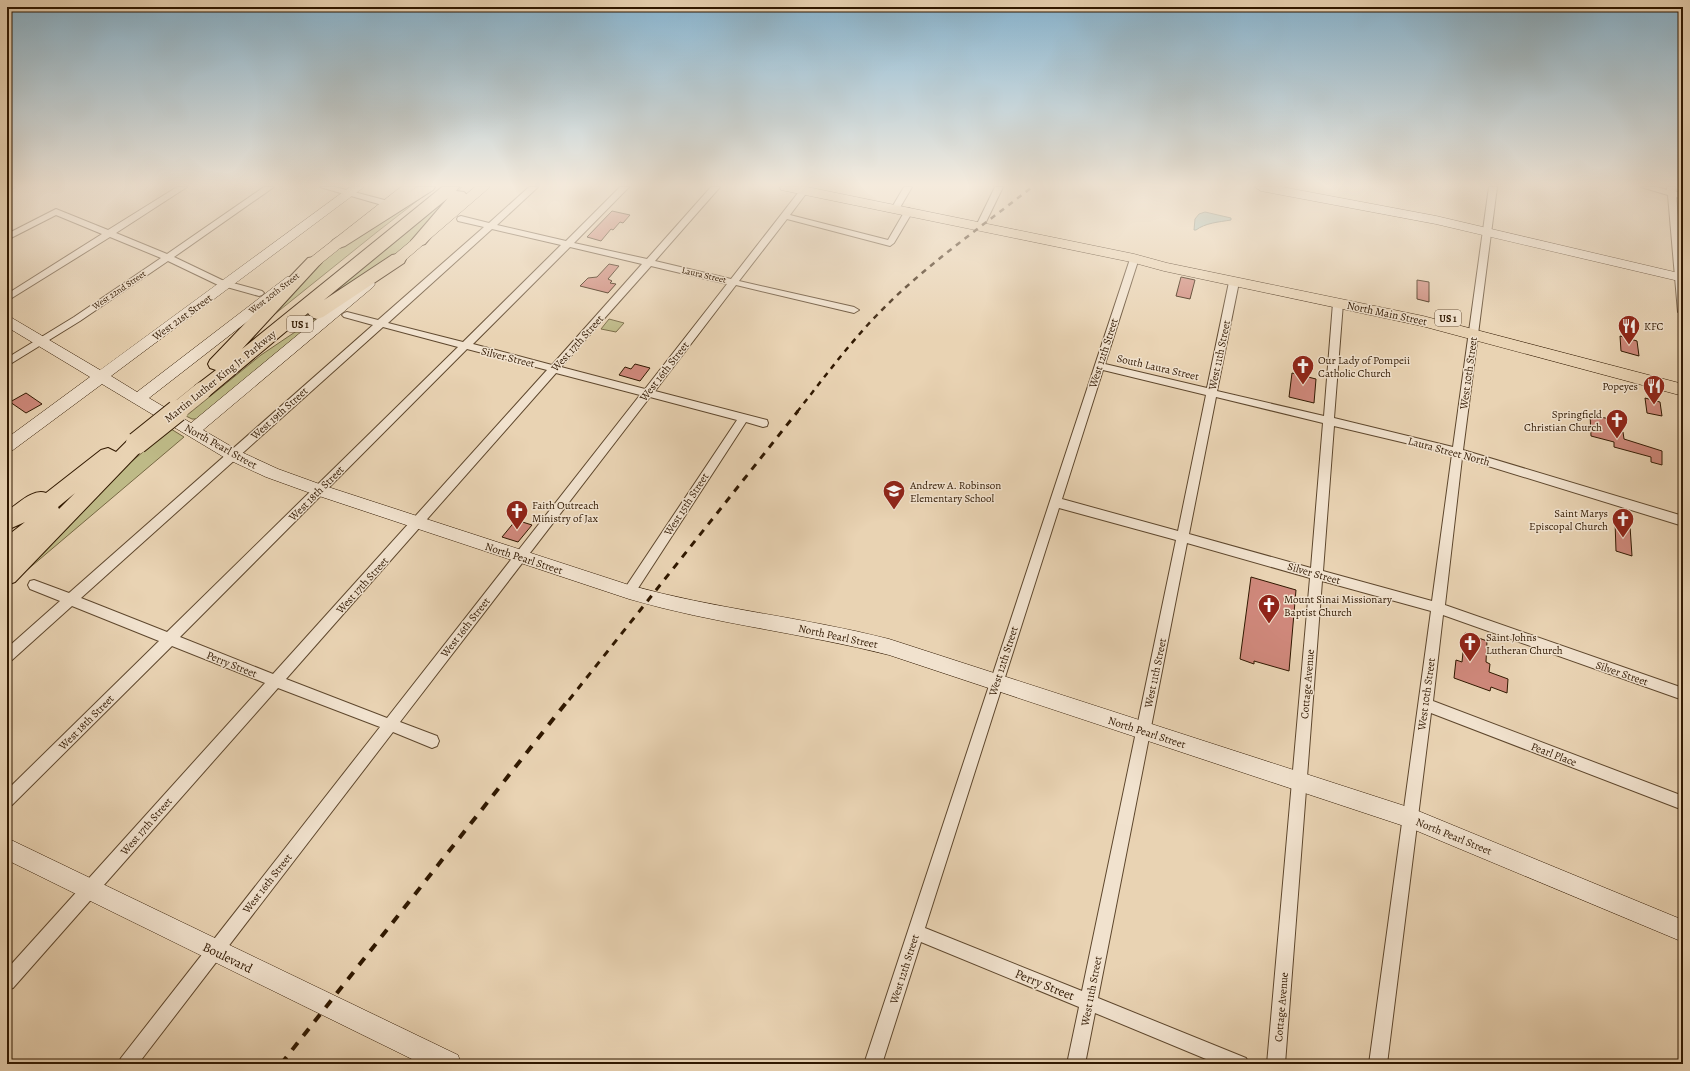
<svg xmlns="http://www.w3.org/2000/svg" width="1690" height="1071" font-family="Alegreya,serif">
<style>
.green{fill:#beba87;stroke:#776944}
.water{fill:#97b7af;stroke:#6e7769}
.building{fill:#cf887b;stroke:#301800}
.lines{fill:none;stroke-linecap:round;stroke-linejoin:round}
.street-casing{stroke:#5e472d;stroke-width:2}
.secondary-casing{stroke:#301800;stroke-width:1}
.primary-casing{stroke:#301800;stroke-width:1}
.highway-casing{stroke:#301800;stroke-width:2}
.street{fill:#f1e2ce;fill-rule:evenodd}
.secondary{fill:#f1e2ce;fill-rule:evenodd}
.primary{fill:#e9d3b3;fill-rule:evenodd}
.highway{fill:#e9d3b3;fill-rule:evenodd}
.rail-far2{stroke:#301800;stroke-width:2.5;stroke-dasharray:5.5 5.5;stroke-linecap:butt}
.rail-far1{stroke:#301800;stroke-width:3;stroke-dasharray:7 7;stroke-linecap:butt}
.rail{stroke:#301800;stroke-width:4;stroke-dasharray:9 9;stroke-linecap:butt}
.highway-bridge-far1-casing{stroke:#301800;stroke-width:18;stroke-linecap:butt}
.highway-bridge-casing{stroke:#301800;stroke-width:24;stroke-linecap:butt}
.highway-bridge-far1{stroke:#e9d3b3;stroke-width:18}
.highway-bridge{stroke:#e9d3b3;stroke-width:22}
.labels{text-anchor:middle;stroke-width:3;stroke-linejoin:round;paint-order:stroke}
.far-street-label{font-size:9px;fill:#301800;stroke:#f1e2ce}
.shield{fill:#f1e2ce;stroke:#6a553e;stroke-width:1}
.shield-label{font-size:10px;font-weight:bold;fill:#301800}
.street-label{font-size:11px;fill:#301800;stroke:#f1e2ce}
.poi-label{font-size:11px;fill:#301800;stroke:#f1e2ce;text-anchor:start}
.near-street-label{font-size:13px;fill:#301800;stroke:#f1e2ce}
</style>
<rect width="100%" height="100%" fill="#e9d3b3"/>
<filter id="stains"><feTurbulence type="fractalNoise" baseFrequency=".005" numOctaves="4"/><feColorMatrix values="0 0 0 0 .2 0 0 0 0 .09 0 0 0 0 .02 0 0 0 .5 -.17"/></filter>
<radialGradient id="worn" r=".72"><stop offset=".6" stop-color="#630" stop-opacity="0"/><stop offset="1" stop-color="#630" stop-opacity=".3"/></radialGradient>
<g class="green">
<path d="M 432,187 L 435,187 L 377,232 L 250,334 L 301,280 L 348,240 Z"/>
<path d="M 458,187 L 462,187 L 410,243 L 359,282 L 289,327 Z"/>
<path d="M 341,301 L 199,419 L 192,419 L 186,416 L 261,355 Z"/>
<path d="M 609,319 L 624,323 L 616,332 L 601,329 Z"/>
<path d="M 171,429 L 184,437 L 7,587 L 7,580 L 109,480 Z"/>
</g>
<path class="water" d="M 1205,212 L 1231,218 L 1231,220 C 1219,222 1205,223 1196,230 L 1194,230 L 1195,219 L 1199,214 Z"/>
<g class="building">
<path d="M 612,211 L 630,215 L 623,223 L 620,222 L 613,230 L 611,229 L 601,241 L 587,237 Z"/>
<path d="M 609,264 L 619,266 L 608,279 L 612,281 L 610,283 L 616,284 L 608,293 L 580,286 L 588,278 L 597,277 Z"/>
<path d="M 1181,277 L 1195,280 L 1190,299 L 1176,296 Z"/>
<path d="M 1417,280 L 1429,282 L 1429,302 L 1417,299 Z"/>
<path d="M 1620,336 L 1637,341 L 1639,356 L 1621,351 Z"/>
<path d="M 635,364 L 650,368 L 640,381 L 619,375 L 625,367 L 631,369 Z"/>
<path d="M 1292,373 L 1316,379 L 1314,403 L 1289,397 Z"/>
<path d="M 26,393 L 42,404 L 26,413 L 10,402 Z"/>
<path d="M 1645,398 L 1660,402 L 1662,416 L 1647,413 Z"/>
<path d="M 1590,414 L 1620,422 L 1620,431 L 1623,432 L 1624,439 L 1662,451 L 1662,465 L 1651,462 L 1651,457 L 1614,447 L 1614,442 L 1591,436 Z"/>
<path d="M 516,520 L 532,525 L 518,542 L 502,537 Z"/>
<path d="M 1615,521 L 1630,526 L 1632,556 L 1616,551 Z"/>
<path d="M 1251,577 L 1296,590 L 1289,671 L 1254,661 L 1254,664 L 1240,659 Z"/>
<path d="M 1465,633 L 1487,641 L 1486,662 L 1490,664 L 1489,672 L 1508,679 L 1507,693 L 1491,687 L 1490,691 L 1454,678 L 1456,660 L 1462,662 Z"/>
</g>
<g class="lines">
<g class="street-casing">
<g id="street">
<path d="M 7,187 L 15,187 L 7,191 Z"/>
<path d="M 177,187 L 187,187 L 116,233 L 167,254 L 264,187 L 274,187 L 174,257 L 222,280 L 262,291 L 264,293 L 262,295 L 259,296 L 216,284 L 168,261 L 80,321 L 7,366 L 7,358 L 74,317 L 161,258 L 110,237 L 7,301 L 7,294 L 102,234 L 56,215 L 7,240 L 7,234 L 56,209 L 108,230 Z"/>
<path d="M 320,187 L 335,187 L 392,202 L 393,204 L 389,207 Z"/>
<path d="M 529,187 L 538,187 L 497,225 L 566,241 L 620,187 L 629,187 L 574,243 L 647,259 L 711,187 L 720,187 L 655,261 L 731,279 L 801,189 L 804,188 L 808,191 L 790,215 L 888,240 L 906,209 L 909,208 L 913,211 L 894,243 L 890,246 L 787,219 L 739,281 L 854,307 L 859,310 L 854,313 L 736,285 L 655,391 L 767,420 L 768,423 L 767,426 L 763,427 L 746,422 L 633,596 L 629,597 L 625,596 L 623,592 L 625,588 L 737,420 L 650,397 L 400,722 L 437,736 L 439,741 L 437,746 L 432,748 L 393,732 L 138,1064 L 118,1064 L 121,1058 L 380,727 L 278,688 L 13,988 L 7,990 L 7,969 L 265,683 L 172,646 L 12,805 L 7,807 L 7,790 L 159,641 L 72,606 L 12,660 L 7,662 L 7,648 L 60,601 L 30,589 L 28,585 L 30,581 L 34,580 L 69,593 L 373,325 L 344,317 L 342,315 L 344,313 L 347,312 L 378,320 L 484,227 L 458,221 L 457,219 L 458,217 L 461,216 L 489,223 ZM 492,229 L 561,245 L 463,342 L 388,323 ZM 570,247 L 642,264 L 552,365 L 473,344 ZM 651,266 L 727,284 L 645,389 L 561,367 ZM 383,327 L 458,347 L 167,632 L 81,598 ZM 467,349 L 547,370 L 273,674 L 180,637 ZM 556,373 L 640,395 L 387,718 L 286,679 Z"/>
<path d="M 904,187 L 912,187 L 898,211 L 892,211 L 891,209 Z"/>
<path d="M 995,187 L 1003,187 L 984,226 L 983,228 L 977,228 L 976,226 Z"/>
<path d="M 1489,187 L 1497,187 L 1463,450 L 1683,516 L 1683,526 L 1462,458 L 1445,605 L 1683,688 L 1683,700 L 1443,615 L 1433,701 L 1683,796 L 1683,810 L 1431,713 L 1387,1064 L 1369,1064 L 1431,611 L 1322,581 L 1285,1064 L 1267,1064 L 1310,578 L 1187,543 L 1098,998 L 1246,1058 L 1249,1064 L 1218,1064 L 1095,1013 L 1085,1064 L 1067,1064 L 1079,1007 L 921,942 L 882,1064 L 864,1064 L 1131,256 L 1134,255 L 1139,258 L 1105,364 L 1207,388 L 1229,282 L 1234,279 L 1239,282 L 1217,391 L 1324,416 L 1333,303 L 1338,300 L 1343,303 L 1334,418 L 1453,447 ZM 1103,370 L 1206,395 L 1178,531 L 1062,499 ZM 1216,397 L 1323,423 L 1311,568 L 1189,534 ZM 1334,426 L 1452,454 L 1432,601 L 1323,571 ZM 1059,508 L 1176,540 L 1082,991 L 925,928 Z"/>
<path d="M 1641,187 L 1657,187 L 1667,190 L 1667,187 L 1675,187 L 1676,192 L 1683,193 L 1683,199 L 1676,197 L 1683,265 L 1683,315 L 1678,312 L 1668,195 Z"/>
</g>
</g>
<g class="secondary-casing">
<g id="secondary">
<path d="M 350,187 L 364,187 L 111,376 L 137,392 L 287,277 L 297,277 L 299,280 L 297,283 L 149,398 L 191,423 L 363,281 L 373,281 L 375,284 L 373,287 L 203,430 L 239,451 L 278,469 L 325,486 L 629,585 C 714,609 803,617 889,639 L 1411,808 L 1683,920 L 1683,942 L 1410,828 L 889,655 C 803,633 714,624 629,599 L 313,494 L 266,477 L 227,459 L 102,384 L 13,450 L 7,452 L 7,438 L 90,377 L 7,327 L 7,317 L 12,318 L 100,370 Z"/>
<path d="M 1255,187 L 1282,187 L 1436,216 L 1683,274 L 1683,282 L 1436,224 L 1261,191 Z"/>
<path d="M 7,838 L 458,1055 L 461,1064 L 422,1064 L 7,860 Z"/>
</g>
</g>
<g class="primary-casing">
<g id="primary">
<path d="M 401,187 L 416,187 L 319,265 L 314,266 L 309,265 L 307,262 L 309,259 Z"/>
<path d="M 475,187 L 490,187 L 403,262 L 398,263 L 393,262 L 391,259 L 393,256 Z"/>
<path d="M 780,187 L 807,187 L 1134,254 L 1167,263 L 1423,316 L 1683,384 L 1683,396 L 1422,326 L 1164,271 L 1131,262 L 786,191 L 781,190 Z"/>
</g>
</g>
<g class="highway-casing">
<g id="highway">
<path d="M 417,187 L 435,187 L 433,190 L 345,246 L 339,248 L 333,246 L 331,243 L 333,240 Z"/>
<path d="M 442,187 L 459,187 L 456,191 L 464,192 L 467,195 L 425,244 L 419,246 L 413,244 L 411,241 L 448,198 L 324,300 L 392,255 L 398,254 L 404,255 L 406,259 L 404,263 L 323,317 L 317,319 L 311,317 L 308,313 L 209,396 L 202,397 L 195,396 L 192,391 L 195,386 L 216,370 L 210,368 L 208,364 L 210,360 L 308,258 L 314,257 L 320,258 L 322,262 L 242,349 Z"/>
<path d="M 137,436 L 144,438 L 147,443 L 144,448 L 15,582 L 7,585 L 7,561 L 12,556 L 7,558 L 7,536 L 25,522 L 7,530 L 7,511 C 18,504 33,488 46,493 L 101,450 L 108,448 L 116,452 L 130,438 ZM 75,493 L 59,509 L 58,507 Z"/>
</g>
</g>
<use href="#street" class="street"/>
<use href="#secondary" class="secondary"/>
<use href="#primary" class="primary"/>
<use href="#highway" class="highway"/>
<path class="rail-far2" d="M 797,412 C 823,379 848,345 877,315 C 923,267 980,228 1032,187"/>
<path class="rail-far1" d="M 569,700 L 798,411"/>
<path class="rail" d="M 281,1064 L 569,699"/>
<g class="highway-bridge-far1-casing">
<path id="highway-bridge-far1" d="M 176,412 L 202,391"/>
</g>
<g class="highway-bridge-casing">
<path id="highway-bridge" d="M 137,443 L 177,411"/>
</g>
<use href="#highway-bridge-far1" class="highway-bridge-far1"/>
<use href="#highway-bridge" class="highway-bridge"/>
</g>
<linearGradient id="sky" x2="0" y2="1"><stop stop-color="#87b5d1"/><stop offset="0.55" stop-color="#f5ebdd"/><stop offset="1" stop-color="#f5ebdd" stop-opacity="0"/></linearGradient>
<rect width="1690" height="337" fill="url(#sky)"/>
<defs>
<g id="restaurant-pin" transform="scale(1.15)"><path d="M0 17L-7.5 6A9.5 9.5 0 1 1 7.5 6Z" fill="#8f2418" stroke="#f1e2ce"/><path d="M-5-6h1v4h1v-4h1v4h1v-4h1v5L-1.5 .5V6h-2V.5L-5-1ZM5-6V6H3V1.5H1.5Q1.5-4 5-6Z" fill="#fff"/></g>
<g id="church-pin" transform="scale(1.15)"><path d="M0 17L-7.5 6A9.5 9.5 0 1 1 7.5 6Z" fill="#8f2418" stroke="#f1e2ce"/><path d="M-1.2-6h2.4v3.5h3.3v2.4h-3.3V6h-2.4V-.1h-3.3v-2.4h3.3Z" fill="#fff"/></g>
<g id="school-pin" transform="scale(1.15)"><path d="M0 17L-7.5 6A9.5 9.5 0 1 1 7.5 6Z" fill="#8f2418" stroke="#f1e2ce"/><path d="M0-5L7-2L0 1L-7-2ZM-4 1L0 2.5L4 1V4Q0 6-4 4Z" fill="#fff"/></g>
</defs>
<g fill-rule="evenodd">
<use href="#restaurant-pin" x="1629" y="326"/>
<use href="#church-pin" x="1303" y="366"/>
<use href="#restaurant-pin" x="1654" y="386"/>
<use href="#church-pin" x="1617" y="420"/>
<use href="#school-pin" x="894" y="491"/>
<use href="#church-pin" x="517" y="511"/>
<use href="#church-pin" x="1623" y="519"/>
<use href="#church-pin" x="1269" y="605"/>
<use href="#church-pin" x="1470" y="643"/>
</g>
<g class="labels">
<g class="far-street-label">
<text transform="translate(704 275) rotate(13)" y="3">Laura Street</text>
<text transform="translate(119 290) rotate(-34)" y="3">West 22nd Street</text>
<text transform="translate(274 293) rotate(-38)" y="3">West 20th Street</text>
</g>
<g class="shield">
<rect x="1435" y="310" width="26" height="16" rx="3"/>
<rect x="287" y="316" width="26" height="16" rx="3"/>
</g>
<g class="shield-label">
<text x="1448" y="322">US 1</text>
<text x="300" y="328">US 1</text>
</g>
<g class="street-label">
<text transform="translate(1387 313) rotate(12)" y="4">North Main Street</text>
<text transform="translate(182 317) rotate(-36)" y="4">West 21st Street</text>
<text transform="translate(577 343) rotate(-48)" y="4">West 17th Street</text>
<text transform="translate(1103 353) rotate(-72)" y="4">West 12th Street</text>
<text transform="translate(1219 355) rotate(-78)" y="4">West 11th Street</text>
<text transform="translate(508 357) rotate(14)" y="4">Silver Street</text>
<text transform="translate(1158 367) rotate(13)" y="4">South Laura Street</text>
<text transform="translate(664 371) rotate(-52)" y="4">West 16th Street</text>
<text transform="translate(1468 373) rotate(-82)" y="4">West 10th Street</text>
<text transform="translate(220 376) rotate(-39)" y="4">Martin Luther King Jr. Parkway</text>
<text transform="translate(279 413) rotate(-42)" y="4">West 19th Street</text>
<text transform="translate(221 446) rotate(29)" y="4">North Pearl Street</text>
<text transform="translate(1449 451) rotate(15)" y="4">Laura Street North</text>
<text transform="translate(316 493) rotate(-45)" y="4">West 18th Street</text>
<text transform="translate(686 504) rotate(-57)" y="4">West 15th Street</text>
<text transform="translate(524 558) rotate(18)" y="4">North Pearl Street</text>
<text transform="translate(1314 573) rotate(16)" y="4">Silver Street</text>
<text transform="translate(362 585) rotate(-48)" y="4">West 17th Street</text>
<text transform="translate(465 627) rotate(-52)" y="4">West 16th Street</text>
<text transform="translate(838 636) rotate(12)" y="4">North Pearl Street</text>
<text transform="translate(1003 661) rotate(-72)" y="4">West 12th Street</text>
<text transform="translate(232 664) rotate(22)" y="4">Perry Street</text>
<text transform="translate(1155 673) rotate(-78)" y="4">West 11th Street</text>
<text transform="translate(1622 673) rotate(19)" y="4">Silver Street</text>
<text transform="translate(1307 684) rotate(-85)" y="4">Cottage Avenue</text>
<text transform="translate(1426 694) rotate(-82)" y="4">West 10th Street</text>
<text transform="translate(86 722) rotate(-45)" y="4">West 18th Street</text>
<text transform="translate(1147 732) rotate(18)" y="4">North Pearl Street</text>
<text transform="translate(1554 754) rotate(21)" y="4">Pearl Place</text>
<text transform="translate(146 826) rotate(-49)" y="4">West 17th Street</text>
<text transform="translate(1454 836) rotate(22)" y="4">North Pearl Street</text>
<text transform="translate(267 883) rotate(-52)" y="4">West 16th Street</text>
<text transform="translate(904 969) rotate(-72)" y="4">West 12th Street</text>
<text transform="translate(1091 991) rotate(-79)" y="4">West 11th Street</text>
<text transform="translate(1281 1007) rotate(-85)" y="4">Cottage Avenue</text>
</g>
<g class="poi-label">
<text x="1644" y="330">KFC</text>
<text x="1318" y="364">Our Lady of Pompeii<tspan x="1318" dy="13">Catholic Church</tspan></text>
<text x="1638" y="390" text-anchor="end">Popeyes</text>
<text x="1602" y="418" text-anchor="end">Springfield<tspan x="1602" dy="13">Christian Church</tspan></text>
<text x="910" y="489">Andrew A. Robinson<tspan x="910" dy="13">Elementary School</tspan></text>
<text x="532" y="509">Faith Outreach<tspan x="532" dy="13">Ministry of Jax</tspan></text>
<text x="1608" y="517" text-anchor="end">Saint Marys<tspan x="1608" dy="13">Episcopal Church</tspan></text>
<text x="1284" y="603">Mount Sinai Missionary<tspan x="1284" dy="13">Baptist Church</tspan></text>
<text x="1486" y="641">Saint Johns<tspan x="1486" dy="13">Lutheran Church</tspan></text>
</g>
<g class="near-street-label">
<text transform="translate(228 957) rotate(26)" y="5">Boulevard</text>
<text transform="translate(1045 984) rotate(22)" y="5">Perry Street</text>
</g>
</g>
<rect width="1690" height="1071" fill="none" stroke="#e9d3b3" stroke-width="24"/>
<rect x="8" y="8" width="1674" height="1055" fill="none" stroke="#301800" stroke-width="2"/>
<rect x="12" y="12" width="1666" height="1047" fill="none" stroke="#301800"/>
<rect width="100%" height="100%" filter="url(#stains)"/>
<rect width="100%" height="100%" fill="url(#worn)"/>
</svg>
